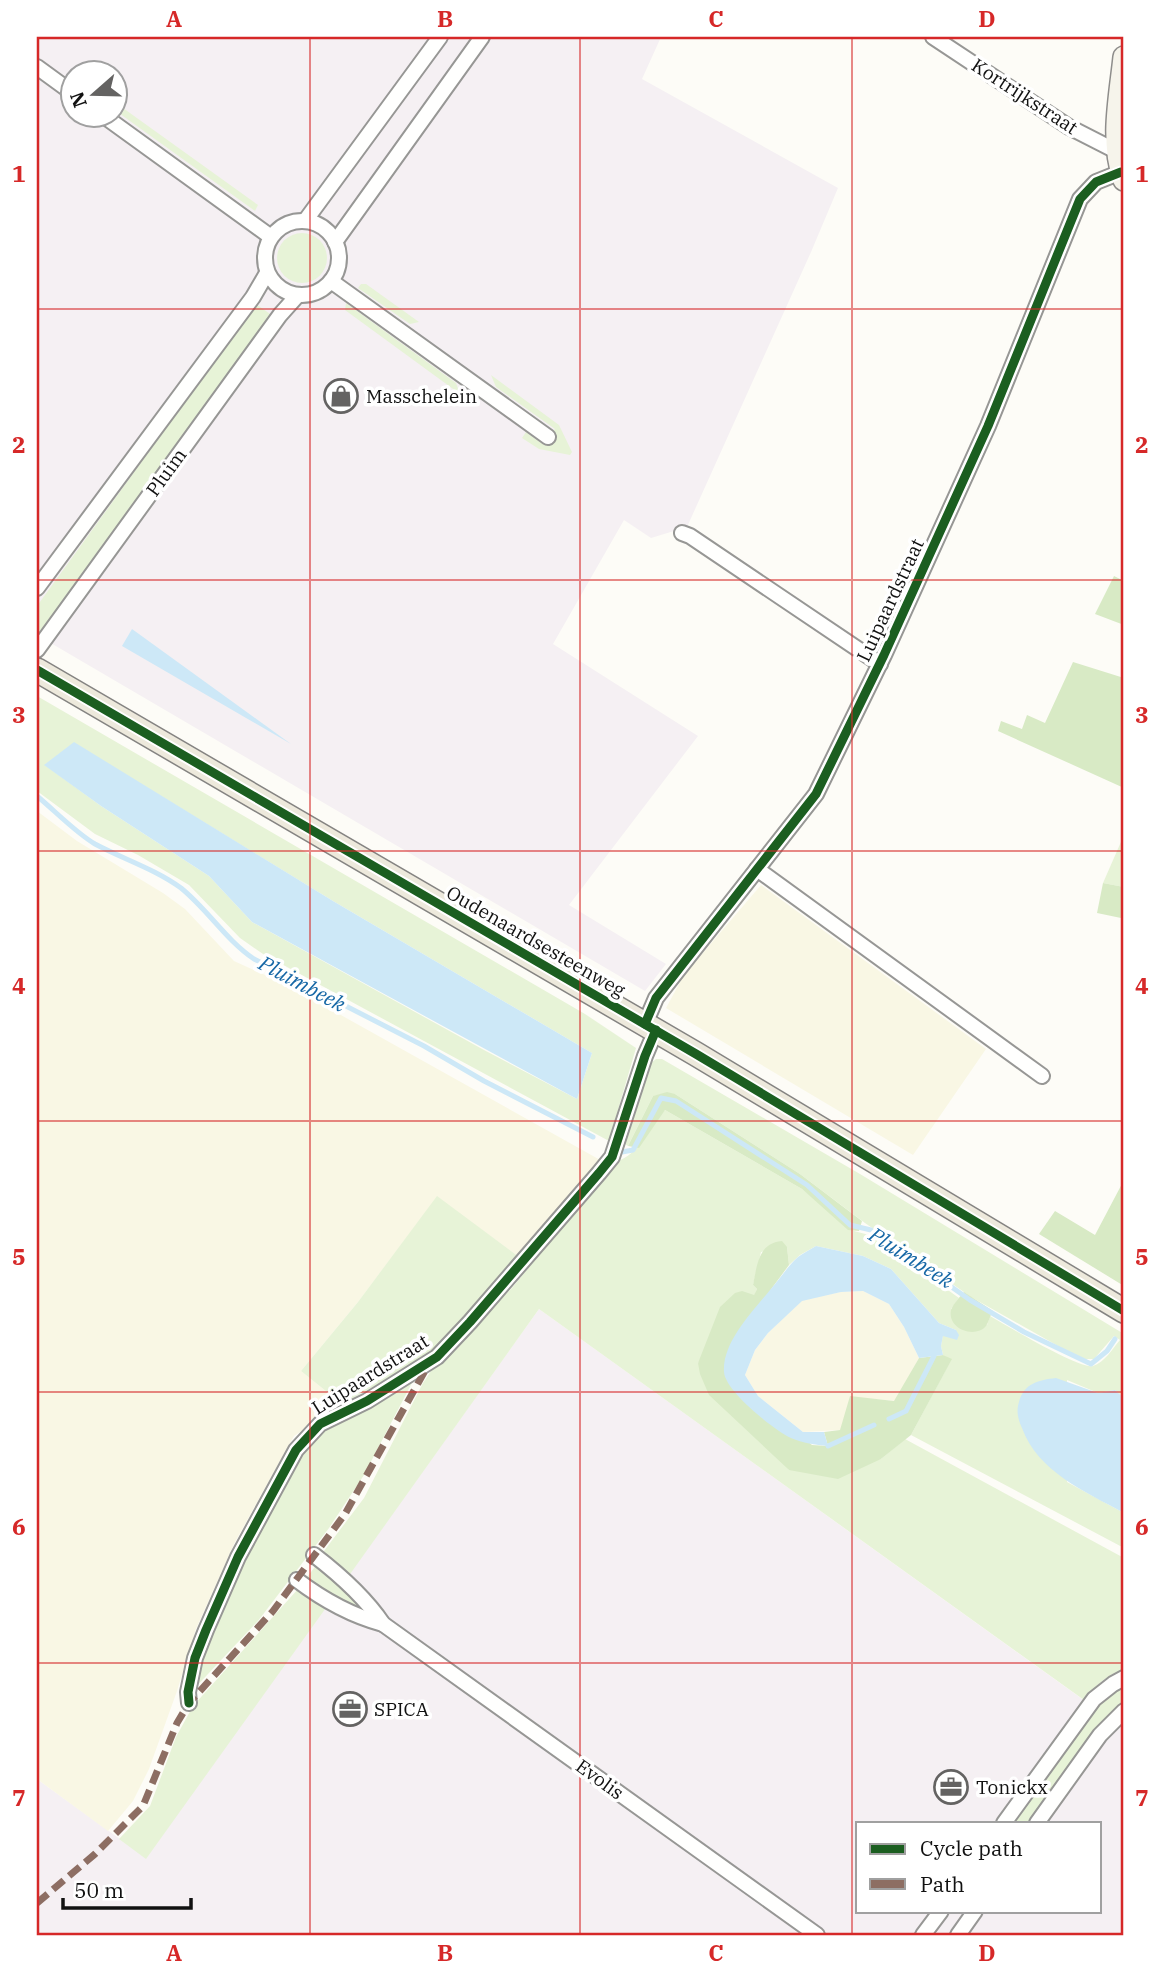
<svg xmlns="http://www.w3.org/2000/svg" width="1161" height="1972" font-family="'IBM Plex Serif',serif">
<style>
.industrial{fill:#f5f0f3;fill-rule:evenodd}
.farmland{fill:#f9f7e4}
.green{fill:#e7f3d7;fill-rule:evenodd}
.forest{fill:#d8eac5}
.water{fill:#cde8f7}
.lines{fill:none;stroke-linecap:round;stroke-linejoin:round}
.stream{stroke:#cde8f7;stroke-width:5}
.street-casing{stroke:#979795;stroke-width:18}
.secondary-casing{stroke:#8e8d8b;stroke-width:24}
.primary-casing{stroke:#858482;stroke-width:26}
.street{stroke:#fffffe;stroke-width:14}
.secondary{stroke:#f6f4eb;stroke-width:21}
.primary{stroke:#ede9dc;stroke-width:23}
.quiet{stroke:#8d6e63;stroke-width:7;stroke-dasharray:14 7;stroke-linecap:butt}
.cycleway-casing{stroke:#fff;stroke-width:13}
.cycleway{stroke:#1b5e20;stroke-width:9}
.grid{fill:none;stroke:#d62828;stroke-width:2;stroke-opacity:0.55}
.labels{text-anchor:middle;stroke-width:7;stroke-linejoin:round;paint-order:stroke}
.street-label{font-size:19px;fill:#111;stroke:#fff}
.poi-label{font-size:19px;fill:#111;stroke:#fff;text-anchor:start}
.water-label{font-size:21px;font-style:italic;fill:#1768a6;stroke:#fff}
.neatline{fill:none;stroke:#d62828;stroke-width:2.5}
.grid-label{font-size:23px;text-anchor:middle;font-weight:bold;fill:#d62828}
</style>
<rect width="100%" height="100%" fill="#fdfcf7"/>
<g class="industrial">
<path d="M 37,37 L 661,37 L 642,79 L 838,188 L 811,252 L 687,527 L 651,538 L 624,520 L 553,644 L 698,736 L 569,905 L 666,964 L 645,991 L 37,635 ZM 74,74 L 116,74 L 116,116 L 74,116 Z"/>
<path d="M 539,1309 L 1124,1729 L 1124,1935 L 37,1935 L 37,1779 L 146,1858 ZM 858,1823 L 1100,1823 L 1100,1911 L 858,1911 Z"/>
</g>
<g class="farmland">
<path d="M 37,811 L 77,841 L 163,893 L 185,909 L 234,961 L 289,986 L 602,1161 L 519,1257 L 437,1197 L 358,1302 L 301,1371 L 342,1404 L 294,1436 L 271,1477 L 234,1544 L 196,1629 L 177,1691 L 149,1769 L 133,1801 L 108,1831 L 37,1779 Z"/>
<path d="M 761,885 L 986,1049 L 913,1155 L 666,1008 L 684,975 Z"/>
<path d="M 863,1291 L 889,1304 L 904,1327 L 919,1358 L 895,1401 L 875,1399 L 840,1430 L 803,1432 L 758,1396 L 745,1375 L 755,1350 L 768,1333 L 802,1300 L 841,1292 Z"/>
</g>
<g class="green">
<path d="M 116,103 L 258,205 L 255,211 L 116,111 Z"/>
<circle cx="302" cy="258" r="25"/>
<path d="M 361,284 L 366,284 L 419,322 L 410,324 L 358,288 Z"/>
<path d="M 346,303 L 456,383 L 460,394 L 345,310 Z"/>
<path d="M 256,304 L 273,316 L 42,635 L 37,631 L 37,606 Z"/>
<path d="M 491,375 L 559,425 L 572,452 L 570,455 L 539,449 L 522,438 L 526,432 L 543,444 L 555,429 L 496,387 Z"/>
<path d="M 37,696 L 585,1014 L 636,1048 L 609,1141 L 263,954 L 240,938 L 189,885 L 138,855 L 95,834 L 37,791 ZM 74,743 L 333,901 L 592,1053 L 577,1099 L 484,1050 L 252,922 L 209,876 L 101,806 L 45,765 Z"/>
<path d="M 1124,835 L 1124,887 L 1103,883 Z"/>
<path d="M 656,1059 L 662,1059 L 860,1174 L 1124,1334 L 1124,1398 L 1115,1390 L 1098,1393 L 1067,1380 L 1067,1482 L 1124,1513 L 1124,1548 L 911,1435 L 951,1360 L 943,1355 L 941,1346 L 943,1335 L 956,1330 L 939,1323 L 891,1269 L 863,1256 L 816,1246 L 800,1255 L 789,1265 L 787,1247 L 761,1252 L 753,1285 L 757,1289 L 754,1296 L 742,1292 L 698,1363 L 789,1470 L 881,1459 L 905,1439 L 1124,1558 L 1124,1670 C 1106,1674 1095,1687 1084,1700 L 539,1309 L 348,1577 L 321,1555 L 364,1498 L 423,1383 L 435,1365 L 512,1288 L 614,1163 C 644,1152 644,1129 665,1110 L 802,1189 L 854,1231 L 873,1236 L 959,1298 L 951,1309 L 987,1325 L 990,1316 C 1006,1325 1080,1370 1093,1366 C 1104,1363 1113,1348 1120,1340 L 1114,1336 L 1094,1359 L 1081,1359 L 971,1297 L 865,1223 L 800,1174 L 675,1094 L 653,1096 L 628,1146 L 621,1141 L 647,1066 Z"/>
<path d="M 437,1196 L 519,1257 L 460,1327 L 420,1361 L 342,1404 L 301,1371 L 358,1302 Z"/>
<path d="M 415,1377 L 364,1475 L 329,1528 L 258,1621 L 192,1691 L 194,1677 L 243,1556 L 300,1451 L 329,1426 Z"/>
<path d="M 317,1564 L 371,1614 L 334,1598 L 305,1580 Z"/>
<path d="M 298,1589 L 328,1605 L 146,1859 L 119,1839 L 150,1806 L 176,1737 L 193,1706 Z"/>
<path d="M 1124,1685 L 1124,1703 L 1112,1713 L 1031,1823 L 1011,1823 L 1102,1699 Z"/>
</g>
<g class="forest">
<path d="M 1114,576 L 1124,581 L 1124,625 L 1095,614 Z"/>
<path d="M 1073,662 L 1124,678 L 1124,788 L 998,731 L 1001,721 L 1022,729 L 1027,715 L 1045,723 Z"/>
<path d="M 1103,883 L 1124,887 L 1124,958 L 1121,918 L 1097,913 Z"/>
<path d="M 667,1092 L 675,1094 L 800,1174 L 862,1221 L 859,1231 L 848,1230 L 802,1189 L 665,1110 L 639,1148 L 628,1146 L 653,1096 Z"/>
<path d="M 1124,1180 L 1124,1286 L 1039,1234 L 1055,1211 L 1095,1235 Z"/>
<path d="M 782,1241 L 787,1247 L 789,1265 L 772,1288 L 724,1370 L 812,1445 L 828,1446 L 824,1432 L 840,1430 L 850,1396 L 894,1401 L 919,1358 L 943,1355 L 952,1359 L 911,1435 L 881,1459 L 838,1479 L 789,1470 L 709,1395 L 700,1374 L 698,1363 L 720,1307 L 735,1293 L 742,1291 L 754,1295 L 757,1289 L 753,1285 C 757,1266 758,1243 782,1241 Z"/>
<path d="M 964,1292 L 993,1311 C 990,1315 989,1322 986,1326 C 975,1339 947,1329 951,1310 C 953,1304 960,1297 964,1292 Z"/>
</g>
<g class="water">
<path d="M 132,629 L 291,744 L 122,646 Z"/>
<path d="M 74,742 L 333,901 L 592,1053 L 577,1099 L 252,922 L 209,876 L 101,806 L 44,765 Z"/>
<path d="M 816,1246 L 863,1256 L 891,1269 L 939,1323 L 956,1330 L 959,1335 L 957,1340 L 943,1336 L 941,1346 L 943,1355 L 919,1358 L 904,1327 L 889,1304 L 863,1291 L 841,1292 L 802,1301 L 768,1333 L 755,1350 L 745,1375 L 758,1396 L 803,1432 L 824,1432 L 828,1446 C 815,1445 803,1443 791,1438 C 774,1430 725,1391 724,1372 C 722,1342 753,1311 770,1290 C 780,1279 787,1267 798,1257 C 803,1253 810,1250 816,1246 Z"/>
<path d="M 1056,1378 L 1098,1393 L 1115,1390 L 1124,1398 L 1124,1513 C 1086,1492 1038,1472 1022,1428 C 1018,1419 1016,1411 1019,1402 C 1024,1383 1039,1380 1056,1378 Z"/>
</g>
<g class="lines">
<g class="stream">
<path d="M 37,796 C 54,810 76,833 95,844 C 123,859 155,869 181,888 C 208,910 226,940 254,959 L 424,1046 L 484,1081 L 593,1137"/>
<path d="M 622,1152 L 633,1150 L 661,1098 L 676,1101 L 807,1185 L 850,1225 L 871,1230 L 970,1300 L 1024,1332 L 1091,1364 L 1107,1351 L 1115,1339"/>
<path d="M 889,1419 L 906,1411 L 934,1356 L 935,1349"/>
<path d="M 828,1446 L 874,1425"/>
</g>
<g class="street-casing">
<g id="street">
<path d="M 933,37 L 1069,127 L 1118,152"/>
<path d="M 37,67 L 74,94"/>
<path d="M 104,116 L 271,237"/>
<circle cx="302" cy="258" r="37"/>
<path d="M 305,221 L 440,37"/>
<path d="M 335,242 L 482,37"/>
<path d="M 331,281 L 548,437"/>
<path d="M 682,533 L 690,536 L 880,664"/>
<path d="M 37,588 L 253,297 L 267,273"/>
<path d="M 37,650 L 280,315 L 297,296"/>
<path d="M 757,869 L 1042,1076"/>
<path d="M 645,1024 L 656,998 L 816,794 L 884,655 L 988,426 L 1080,199 L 1096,182 L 1121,172"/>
<path d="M 314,1555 C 340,1575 365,1597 383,1624 L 817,1935"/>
<path d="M 297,1580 C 322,1599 353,1616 383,1624"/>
<path d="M 189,1703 L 188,1692 L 195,1658 L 206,1630 L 238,1557 L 296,1450 L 320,1424 L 367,1401 L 437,1357 L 470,1322 L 599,1173 L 612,1157 L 645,1056 L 656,1030"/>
<path d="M 1004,1823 L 1094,1699 L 1113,1684 L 1124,1678"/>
<path d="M 1037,1823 L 1100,1735 L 1124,1711"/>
<path d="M 923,1935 L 941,1911"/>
<path d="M 958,1935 L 975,1911"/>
</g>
</g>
<g class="secondary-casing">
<path id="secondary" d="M 1124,57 C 1120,96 1110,142 1124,180"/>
</g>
<g class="primary-casing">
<path id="primary" d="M 37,670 L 696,1054 L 1124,1311"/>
</g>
<use href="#street" class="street"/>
<use href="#secondary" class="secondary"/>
<use href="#primary" class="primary"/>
<path class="quiet" d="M 37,1903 L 95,1854 L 143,1806 L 177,1723 L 189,1703 L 273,1611 L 345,1514 L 426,1369"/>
<g class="cycleway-casing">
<g id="cycleway">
<path d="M 37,670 L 696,1054 L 1124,1311"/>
<path d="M 645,1024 L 656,998 L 816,794 L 884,655 L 988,426 L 1080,199 L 1096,182 L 1121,172"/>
<path d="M 189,1703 L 188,1692 L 195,1658 L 206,1630 L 238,1557 L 296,1450 L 320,1424 L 367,1401 L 437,1357 L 470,1322 L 599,1173 L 612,1157 L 645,1056 L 656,1030"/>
</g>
</g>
<use href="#cycleway" class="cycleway"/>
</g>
<path class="grid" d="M 310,37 L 310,1935M 580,37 L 580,1935M 852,37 L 852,1935M 37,309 L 1124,309M 37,580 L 1124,580M 37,851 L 1124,851M 37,1121 L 1124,1121M 37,1392 L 1124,1392M 37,1663 L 1124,1663"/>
<defs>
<g id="shop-ring" transform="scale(1.75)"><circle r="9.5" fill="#fff" stroke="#646362" stroke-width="1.5"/><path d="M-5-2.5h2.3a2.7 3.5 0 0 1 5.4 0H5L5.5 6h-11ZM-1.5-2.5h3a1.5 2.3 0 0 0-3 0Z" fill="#646362"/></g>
<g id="office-ring" transform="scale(1.75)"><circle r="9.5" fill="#fff" stroke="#646362" stroke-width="1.5"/><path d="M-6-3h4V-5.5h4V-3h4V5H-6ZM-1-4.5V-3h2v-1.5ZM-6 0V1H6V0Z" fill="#646362"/></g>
</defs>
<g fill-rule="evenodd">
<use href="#shop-ring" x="341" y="396"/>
<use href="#office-ring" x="350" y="1709"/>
<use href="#office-ring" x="951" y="1787"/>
</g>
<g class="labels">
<g class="street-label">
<text transform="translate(1025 96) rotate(33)" y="7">Kortrijkstraat</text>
<text transform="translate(166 472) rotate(-54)" y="7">Pluim</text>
<text transform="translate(890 600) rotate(-65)" y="7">Luipaardstraat</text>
<text transform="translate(536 941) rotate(30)" y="7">Oudenaardsesteenweg</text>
<text transform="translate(370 1374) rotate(-32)" y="7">Luipaardstraat</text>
<text transform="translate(600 1779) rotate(36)" y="7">Evolis</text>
</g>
<g class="poi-label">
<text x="366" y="403">Masschelein</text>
<text x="374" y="1716">SPICA</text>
<text x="976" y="1794">Tonickx</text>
</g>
<g class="water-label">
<text transform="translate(302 984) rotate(28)" y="7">Pluimbeek</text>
<text transform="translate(911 1258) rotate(32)" y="7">Pluimbeek</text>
</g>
</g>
<rect width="1161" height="1972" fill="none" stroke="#ffffff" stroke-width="77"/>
<rect x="856" y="1822" width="245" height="91" fill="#ffffff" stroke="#a0a0a0" stroke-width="2"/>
<rect x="870" y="1844" width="35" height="10" fill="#1b5e20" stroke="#a0a0a0" stroke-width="2"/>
<text x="920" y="1856" font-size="21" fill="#111111">Cycle path</text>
<rect x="870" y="1879" width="35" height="10" fill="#8d6e63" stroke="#a0a0a0" stroke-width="2"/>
<text x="920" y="1892" font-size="21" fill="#111111">Path</text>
<g transform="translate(94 94) rotate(250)"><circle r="33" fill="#ffffff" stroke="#a0a0a0" stroke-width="2"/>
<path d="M0-5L12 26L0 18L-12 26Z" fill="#646362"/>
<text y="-10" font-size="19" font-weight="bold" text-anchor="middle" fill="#111111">N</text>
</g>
<path d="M63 1898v10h128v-10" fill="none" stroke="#111111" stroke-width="3.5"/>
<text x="74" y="1898" font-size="21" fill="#111111" stroke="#ffffff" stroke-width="5" paint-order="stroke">50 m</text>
<rect x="38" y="38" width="1084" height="1896" class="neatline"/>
<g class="grid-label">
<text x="174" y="27">A</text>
<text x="445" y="27">B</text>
<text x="716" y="27">C</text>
<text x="987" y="27">D</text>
<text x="19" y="182">1</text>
<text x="1142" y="182">1</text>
<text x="19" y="453">2</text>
<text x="1142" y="453">2</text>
<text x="19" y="723">3</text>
<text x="1142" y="723">3</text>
<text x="19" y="994">4</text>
<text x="1142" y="994">4</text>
<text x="19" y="1265">5</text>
<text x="1142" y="1265">5</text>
<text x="19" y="1535">6</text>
<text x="1142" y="1535">6</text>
<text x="19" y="1806">7</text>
<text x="1142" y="1806">7</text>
<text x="174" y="1961">A</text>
<text x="445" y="1961">B</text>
<text x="716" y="1961">C</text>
<text x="987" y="1961">D</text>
</g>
</svg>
